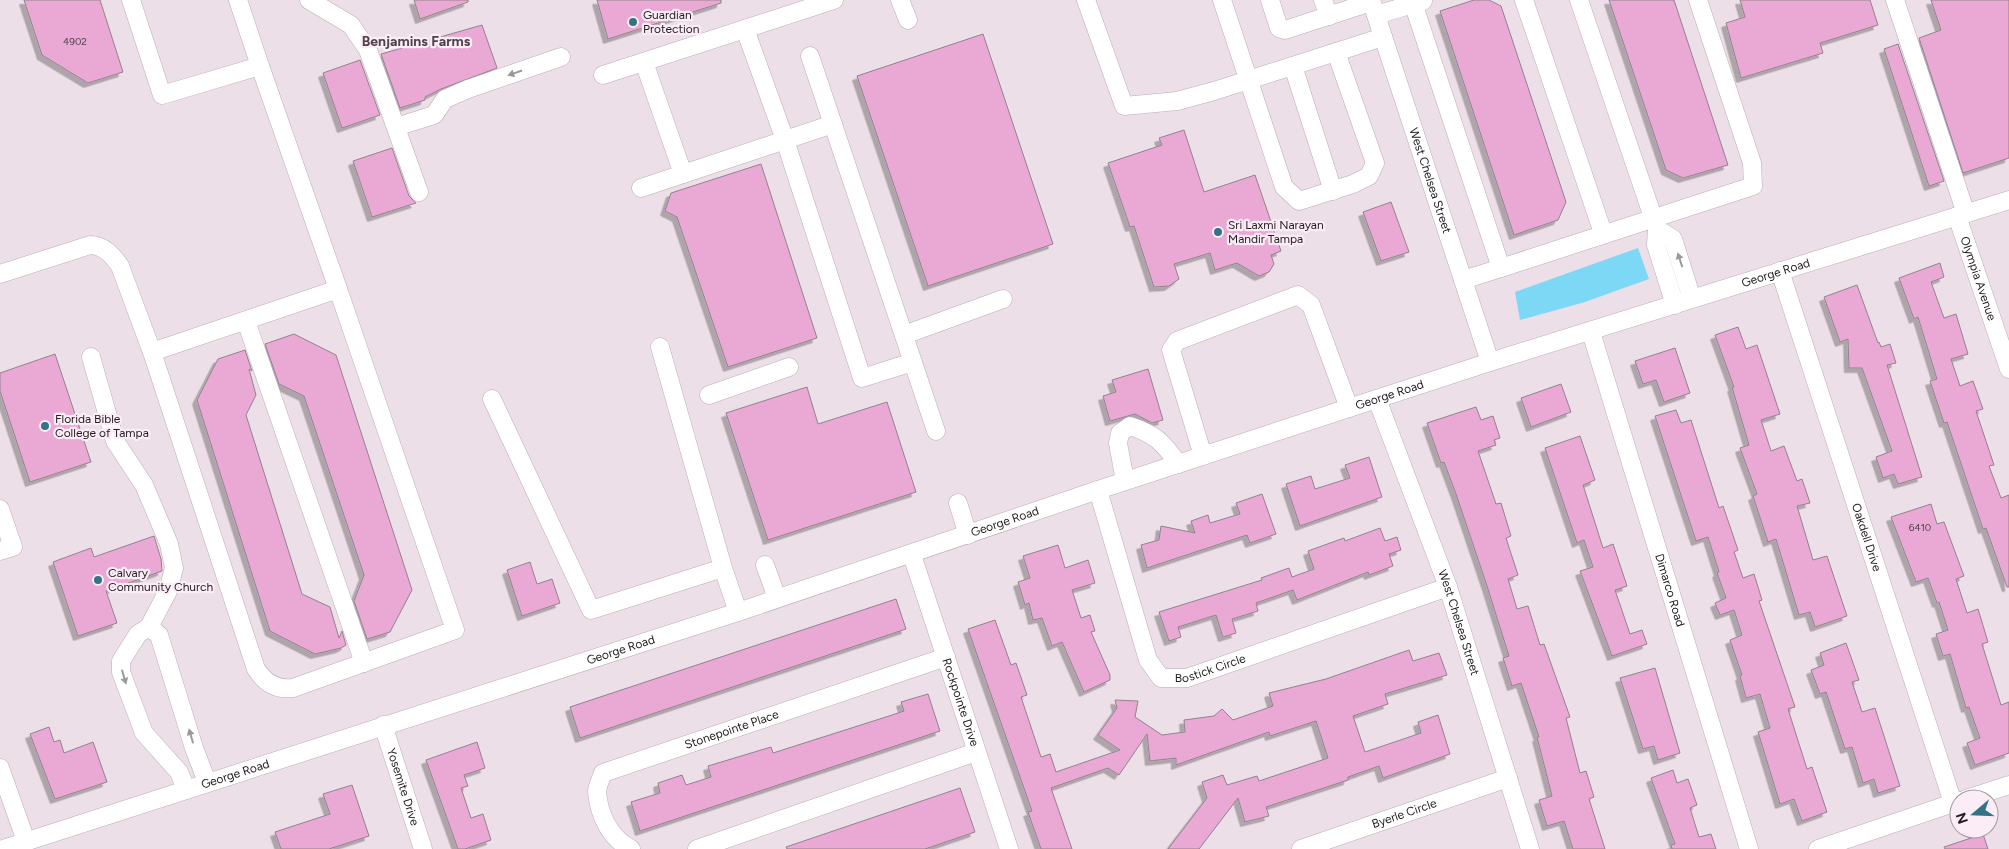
<svg xmlns="http://www.w3.org/2000/svg" width="2009" height="849" font-family="Figtree,sans-serif">
<style>
.water{fill:#7cd8f4}
.building{fill:#eaa8d5;stroke:#91838c;filter:url(#shadow)}
.lines{fill:none;stroke-linecap:round;stroke-linejoin:round}
.minor-casing{stroke:#baacb4;stroke-width:19}
.minor{stroke:#fff;stroke-width:18}
.oneway{fill:#9c999b}
.poi-dot{fill:#327486;stroke:#fbecf5;stroke-width:2}
.labels{text-anchor:middle;stroke-width:4.5;stroke-linejoin:round;paint-order:stroke}
.number-label{font-size:10px;fill:#54404e}
.poi-label{font-size:12px;fill:#221d21;stroke:#fbecf5;text-anchor:start}
.street-label{font-size:12px;fill:#221d21;stroke:#fbecf5}
.neighbourhood-label{font-size:14px;font-weight:bold;fill:#4f434a;stroke:#fbecf5}
</style>
<defs>
<filter id="shadow"><feDropShadow dx="-4.5" dy="4.5" stdDeviation="0" flood-color="#0004"/></filter>
</defs>
<rect width="100%" height="100%" fill="#eddfe8"/>
<path class="water" d="M 1638,248 L 1649,279 L 1585,302 L 1520,320 L 1515,292 Z"/>
<g class="building">
<path d="M 24,0 L 100,0 L 123,72 L 88,83 L 42,55 Z"/>
<path d="M 414,0 L 468,0 L 468,2 L 420,19 Z"/>
<path d="M 597,0 L 721,0 L 721,3 L 608,39 Z"/>
<path d="M 1474,0 L 1489,0 L 1501,6 L 1566,202 L 1558,220 L 1514,235 L 1440,11 Z"/>
<path d="M 1609,0 L 1674,0 L 1728,165 L 1683,178 L 1666,170 Z"/>
<path d="M 1740,0 L 1870,0 L 1878,25 L 1820,43 L 1823,53 L 1741,78 L 1726,23 L 1745,17 Z"/>
<path d="M 1931,0 L 2009,0 L 2009,158 L 1963,173 L 1919,38 L 1941,30 Z"/>
<path d="M 482,25 L 497,68 L 441,89 L 425,97 L 425,100 L 400,108 L 381,54 Z"/>
<path d="M 983,34 L 1053,244 L 928,286 L 857,76 Z"/>
<path d="M 1898,44 L 1944,181 L 1929,186 L 1884,49 Z"/>
<path d="M 360,60 L 380,115 L 342,128 L 323,73 Z"/>
<path d="M 1184,130 L 1204,192 L 1255,175 L 1281,251 L 1271,255 L 1274,264 L 1269,272 L 1259,276 L 1237,263 L 1215,270 L 1210,253 L 1174,264 L 1179,279 L 1169,286 L 1154,287 L 1134,226 L 1130,227 L 1108,163 L 1162,145 L 1159,138 Z"/>
<path d="M 392,148 L 409,196 L 416,203 L 372,217 L 353,161 Z"/>
<path d="M 761,164 L 817,338 L 728,367 L 677,217 L 665,211 L 671,193 Z"/>
<path d="M 1391,202 L 1409,252 L 1381,261 L 1363,212 Z"/>
<path d="M 1940,263 L 1944,277 L 1931,282 L 1944,318 L 1956,314 L 1968,354 L 1951,359 L 1960,386 L 1973,381 L 1983,409 L 1976,411 L 1994,465 L 1989,466 L 2001,498 L 2009,495 L 2009,587 L 2007,587 L 1986,528 L 1983,529 L 1947,422 L 1944,423 L 1930,381 L 1937,379 L 1918,317 L 1914,319 L 1899,278 Z"/>
<path d="M 1857,285 L 1878,343 L 1879,342 L 1881,347 L 1890,344 L 1896,363 L 1887,365 L 1922,477 L 1898,484 L 1894,474 L 1883,478 L 1876,457 L 1892,451 L 1862,368 L 1849,368 L 1848,339 L 1840,342 L 1824,297 Z"/>
<path d="M 1738,327 L 1746,349 L 1757,345 L 1780,414 L 1761,420 L 1771,451 L 1784,446 L 1797,481 L 1802,479 L 1810,503 L 1797,506 L 1813,560 L 1827,556 L 1847,616 L 1815,627 L 1810,612 L 1799,615 L 1776,539 L 1768,542 L 1753,496 L 1757,494 L 1740,448 L 1749,445 L 1732,387 L 1734,387 L 1715,335 Z"/>
<path d="M 294,334 L 336,355 L 412,590 L 390,632 L 367,639 L 354,601 L 364,575 L 304,396 L 279,384 L 265,344 Z"/>
<path d="M 1675,348 L 1690,393 L 1664,402 L 1656,380 L 1643,384 L 1635,361 Z"/>
<path d="M 245,350 L 252,371 L 249,369 L 256,395 L 246,415 L 302,594 L 330,607 L 339,638 L 342,631 L 346,645 L 341,648 L 315,654 L 270,631 L 197,400 L 218,359 Z"/>
<path d="M 55,354 L 91,462 L 30,482 L 0,391 L 0,373 Z"/>
<path d="M 1148,369 L 1163,420 L 1152,423 L 1135,414 L 1110,421 L 1103,396 L 1116,392 L 1112,380 Z"/>
<path d="M 1561,384 L 1571,412 L 1531,427 L 1521,398 Z"/>
<path d="M 807,387 L 818,424 L 887,402 L 916,492 L 768,540 L 726,413 Z"/>
<path d="M 1476,407 L 1481,420 L 1493,416 L 1500,438 L 1494,440 L 1496,445 L 1478,451 L 1496,504 L 1501,503 L 1511,536 L 1506,538 L 1518,575 L 1508,579 L 1517,609 L 1528,606 L 1540,645 L 1544,644 L 1570,717 L 1566,718 L 1580,773 L 1586,771 L 1594,797 L 1589,799 L 1605,849 L 1573,849 L 1564,821 L 1547,826 L 1539,800 L 1552,796 L 1537,737 L 1539,737 L 1521,683 L 1512,686 L 1503,658 L 1509,656 L 1487,586 L 1456,494 L 1444,462 L 1441,463 L 1427,423 Z"/>
<path d="M 1676,410 L 1681,423 L 1691,420 L 1719,508 L 1723,506 L 1738,550 L 1734,552 L 1743,578 L 1754,574 L 1762,600 L 1759,601 L 1795,707 L 1788,709 L 1807,769 L 1812,767 L 1827,812 L 1802,821 L 1794,799 L 1780,804 L 1758,732 L 1770,728 L 1760,694 L 1746,698 L 1740,676 L 1742,675 L 1730,640 L 1742,635 L 1734,610 L 1720,615 L 1715,603 L 1726,598 L 1717,573 L 1719,572 L 1708,537 L 1696,541 L 1655,416 Z"/>
<path d="M 1580,436 L 1595,480 L 1583,485 L 1603,548 L 1613,544 L 1627,586 L 1615,590 L 1630,634 L 1642,630 L 1647,644 L 1612,656 L 1580,571 L 1593,567 L 1584,540 L 1577,543 L 1545,448 Z"/>
<path d="M 1369,457 L 1382,497 L 1300,526 L 1286,484 L 1311,476 L 1315,489 L 1350,478 L 1345,465 Z"/>
<path d="M 1262,494 L 1276,534 L 1250,543 L 1247,535 L 1147,568 L 1141,545 L 1159,540 L 1161,526 L 1195,533 L 1191,521 L 1208,515 L 1210,523 L 1240,514 L 1236,503 Z"/>
<path d="M 1931,504 L 1937,524 L 1944,522 L 1964,576 L 1956,579 L 1967,613 L 1978,609 L 1988,642 L 1982,644 L 2001,705 L 2009,702 L 2009,753 L 1975,765 L 1967,743 L 1980,738 L 1969,707 L 1966,708 L 1950,654 L 1943,656 L 1936,634 L 1948,630 L 1939,602 L 1937,603 L 1928,578 L 1916,582 L 1891,517 Z"/>
<path d="M 1380,528 L 1385,541 L 1397,537 L 1401,550 L 1389,554 L 1393,566 L 1369,575 L 1368,572 L 1297,600 L 1293,590 L 1256,603 L 1258,611 L 1232,619 L 1236,633 L 1223,637 L 1216,615 L 1178,627 L 1181,637 L 1169,641 L 1159,612 L 1262,580 L 1261,578 L 1289,568 L 1292,577 L 1314,569 L 1308,551 L 1344,538 L 1345,541 Z"/>
<path d="M 154,536 L 161,559 L 162,571 L 106,591 L 117,623 L 78,636 L 53,562 L 91,548 L 94,557 Z"/>
<path d="M 1058,545 L 1065,568 L 1088,560 L 1095,583 L 1072,590 L 1081,618 L 1090,615 L 1095,631 L 1091,632 L 1110,675 L 1110,680 L 1084,692 L 1062,642 L 1052,646 L 1042,618 L 1033,620 L 1029,603 L 1025,605 L 1018,582 L 1030,578 L 1023,556 Z"/>
<path d="M 530,562 L 537,584 L 552,579 L 560,603 L 522,616 L 507,570 Z"/>
<path d="M 896,599 L 906,629 L 580,738 L 570,707 Z"/>
<path d="M 995,620 L 1011,665 L 1016,663 L 1027,695 L 1021,697 L 1041,757 L 1050,754 L 1056,772 L 1120,750 L 1098,735 L 1117,708 L 1115,700 L 1138,701 L 1135,717 L 1162,735 L 1185,732 L 1184,720 L 1214,716 L 1222,709 L 1233,720 L 1273,706 L 1269,693 L 1326,679 L 1409,650 L 1413,661 L 1439,653 L 1447,675 L 1385,694 L 1388,704 L 1353,716 L 1365,752 L 1421,733 L 1418,722 L 1438,715 L 1450,754 L 1383,778 L 1379,766 L 1348,777 L 1348,780 L 1266,807 L 1269,816 L 1245,822 L 1238,798 L 1199,849 L 1168,849 L 1207,798 L 1202,782 L 1223,775 L 1227,785 L 1257,776 L 1259,781 L 1328,758 L 1316,721 L 1270,736 L 1269,732 L 1176,765 L 1176,758 L 1150,761 L 1147,734 L 1119,775 L 1108,768 L 1051,788 L 1072,849 L 1041,849 L 1028,812 L 1032,811 L 968,629 Z"/>
<path d="M 1846,643 L 1859,680 L 1852,682 L 1862,712 L 1875,708 L 1900,786 L 1878,793 L 1874,779 L 1863,783 L 1852,747 L 1845,749 L 1826,692 L 1820,694 L 1811,670 L 1824,665 L 1820,653 Z"/>
<path d="M 1655,668 L 1680,753 L 1658,760 L 1654,746 L 1643,749 L 1620,678 Z"/>
<path d="M 928,694 L 940,731 L 640,831 L 631,802 L 660,793 L 658,783 L 682,775 L 686,785 L 711,777 L 708,766 L 771,747 L 773,753 L 889,716 L 904,711 L 901,702 Z"/>
<path d="M 49,727 L 54,742 L 60,740 L 64,753 L 93,742 L 107,782 L 55,799 L 30,734 Z"/>
<path d="M 477,742 L 485,768 L 464,775 L 468,786 L 461,788 L 471,818 L 483,814 L 491,840 L 465,849 L 458,849 L 426,760 Z"/>
<path d="M 1673,770 L 1677,783 L 1688,779 L 1697,805 L 1690,808 L 1699,837 L 1711,834 L 1716,849 L 1672,849 L 1671,845 L 1675,844 L 1651,778 Z"/>
<path d="M 352,785 L 369,836 L 329,849 L 281,849 L 275,832 L 330,814 L 323,794 Z"/>
<path d="M 960,788 L 975,832 L 925,849 L 787,849 L 786,847 Z"/>
<path d="M 1983,834 L 1988,849 L 1945,849 L 1944,847 Z"/>
</g>
<g class="lines">
<g class="minor-casing">
<g id="minor">
<path d="M 131,0 L 162,95 L 260,66 L 238,0"/>
<path d="M 309,0 L 351,25 L 368,50 L 419,192"/>
<path d="M 900,0 L 908,20"/>
<path d="M 1086,0 L 1124,106 L 1177,101 L 1214,91 L 1383,37"/>
<path d="M 1222,0 L 1284,187 L 1299,201 L 1353,184 L 1369,176 L 1375,163 L 1336,52"/>
<path d="M 1270,0 L 1279,28 L 1285,30 L 1371,2"/>
<path d="M 1323,0 L 1329,16"/>
<path id="s1" d="M 1371,0 L 1490,362"/>
<path d="M 1412,0 L 1501,268 L 1753,186 L 1752,163 L 1698,0"/>
<path d="M 1524,0 L 1603,233"/>
<path d="M 1579,0 L 1657,229 L 1656,245 L 1675,305"/>
<path d="M 1895,0 L 1966,214"/>
<path d="M 1376,15 L 1423,1"/>
<path d="M 745,29 L 785,140 L 862,378 L 913,362"/>
<path d="M 810,56 L 936,431"/>
<path d="M 644,62 L 683,174"/>
<path d="M 260,66 L 338,289"/>
<path d="M 1293,66 L 1333,191"/>
<path d="M 603,75 L 834,0"/>
<path d="M 396,127 L 434,115 L 445,99 L 468,89 L 561,57"/>
<path d="M 641,188 L 833,124"/>
<path id="s2" d="M 1957,216 L 2009,369"/>
<path d="M 1657,229 L 1673,239 L 1692,299"/>
<path id="s3" d="M 1780,271 L 1953,803"/>
<path d="M 0,274 L 90,245 C 104,245 113,256 120,266 L 152,352"/>
<path d="M 1463,280 L 1501,268"/>
<path d="M 338,289 L 455,630 L 293,688 C 277,690 265,683 256,669 L 152,352 Z"/>
<path d="M 246,321 L 364,663"/>
<path id="s4" d="M 1591,332 L 1749,849"/>
<path d="M 904,335 L 1003,299"/>
<path d="M 91,357 L 115,441 L 144,485 L 169,544 L 174,568 L 168,591 L 149,627"/>
<path d="M 709,395 L 789,367"/>
<path d="M 492,399 L 591,610 L 723,568 L 660,347"/>
<path id="s5" d="M 1377,399 L 1448,587 L 1530,849"/>
<path d="M 1203,456 L 1171,350 L 1177,341 L 1298,295 L 1311,305 L 1349,408"/>
<path d="M 1125,481 L 1118,443 L 1120,433 L 1130,426 C 1155,434 1164,443 1178,464"/>
<path id="s6" d="M 1098,490 L 1148,660 L 1161,678 L 1187,678 L 1448,587"/>
<path d="M 958,503 L 968,535"/>
<path d="M 0,509 L 13,547 L 0,551"/>
<path id="s7" d="M 912,555 L 1009,849"/>
<path d="M 765,565 L 777,598"/>
<path d="M 723,568 L 738,612"/>
<path id="s8" d="M 383,725 L 423,849"/>
<path d="M 0,768 L 26,841"/>
<path d="M 186,789 L 179,772 L 144,733 L 121,672 L 121,661 L 138,634 L 149,627 L 159,635 L 194,748 L 207,782"/>
<path d="M 1966,799 L 2009,785"/>
<path id="s9" d="M 3,849 L 738,612 L 1098,490 L 1490,362 L 2009,200"/>
<path id="s10" d="M 631,849 C 610,838 599,815 597,792 C 597,786 601,779 603,773 L 946,657"/>
<path d="M 697,849 L 976,752"/>
<path id="s11" d="M 1301,849 L 1508,778"/>
<path d="M 1818,849 L 1959,801"/>
</g>
</g>
<use href="#minor" class="minor"/>
</g>
<defs><path id="oneway-solid" d="M-6-.8H1V-3.2L6.5 0L1 3.2V.8H-6Z" transform="scale(1.25)"/></defs>
<g class="oneway">
<use href="#oneway-solid" transform="translate(515 73) rotate(161)"/>
<use href="#oneway-solid" transform="translate(1680 260) rotate(-108)"/>
<use href="#oneway-solid" transform="translate(124 677) rotate(74)"/>
<use href="#oneway-solid" transform="translate(191 736) rotate(-106)"/>
</g>
<g class="poi-dot">
<circle cx="633" cy="22" r="5"/>
<circle cx="1218" cy="232" r="5"/>
<circle cx="45" cy="426" r="5"/>
<circle cx="98" cy="580" r="5"/>
</g>
<g class="labels">
<g class="number-label">
<text x="75" y="45">4902</text>
<text x="1920" y="531">6410</text>
</g>
<g class="poi-label">
<text x="643" y="19">Guardian<tspan x="643" dy="14">Protection</tspan></text>
<text x="1228" y="229">Sri Laxmi Narayan<tspan x="1228" dy="14">Mandir Tampa</tspan></text>
<text x="55" y="423">Florida Bible<tspan x="55" dy="14">College of Tampa</tspan></text>
<text x="108" y="577">Calvary<tspan x="108" dy="14">Community Church</tspan></text>
</g>
<g class="street-label">
<text dy="4" stroke="none"><textPath href="#s1" startOffset="190">West Chelsea Street</textPath></text>
<text dy="4" stroke="none"><textPath href="#s9" startOffset="1864">George Road</textPath></text>
<text dy="4" stroke="none"><textPath href="#s2" startOffset="66">Olympia Avenue</textPath></text>
<text dy="4" stroke="none"><textPath href="#s9" startOffset="1459">George Road</textPath></text>
<text dy="4" stroke="none"><textPath href="#s9" startOffset="1054">George Road</textPath></text>
<text dy="4" stroke="none"><textPath href="#s3" startOffset="280">Oakdell Drive</textPath></text>
<text dy="4" stroke="none"><textPath href="#s4" startOffset="270">Dimarco Road</textPath></text>
<text dy="4" stroke="none"><textPath href="#s5" startOffset="238">West Chelsea Street</textPath></text>
<text dy="4" stroke="none"><textPath href="#s9" startOffset="649">George Road</textPath></text>
<text dy="4" stroke="none"><textPath href="#s6" startOffset="250">Bostick Circle</textPath></text>
<text dy="4" stroke="none"><textPath href="#s7" startOffset="155">Rockpointe Drive</textPath></text>
<text dy="4" stroke="none"><textPath href="#s10" startOffset="225">Stonepointe Place</textPath></text>
<text dy="4" stroke="none"><textPath href="#s9" startOffset="244">George Road</textPath></text>
<text dy="4" stroke="none"><textPath href="#s8" startOffset="65">Yosemite Drive</textPath></text>
<text dy="4" stroke="none"><textPath href="#s11" startOffset="109">Byerle Circle</textPath></text>
</g>
<g class="neighbourhood-label">
<text x="416" y="46">Benjamins Farms</text>
</g>
</g>
<g transform="translate(1974 814) rotate(251)"><circle r="24" fill="#fbecf5" stroke="#a499a0"/>
<path d="M0-4L9 19L0 12L-9 19Z" fill="#327486"/>
<text y="-8" font-size="14" font-weight="bold" text-anchor="middle" fill="#221d21">N</text>
</g>
</svg>
